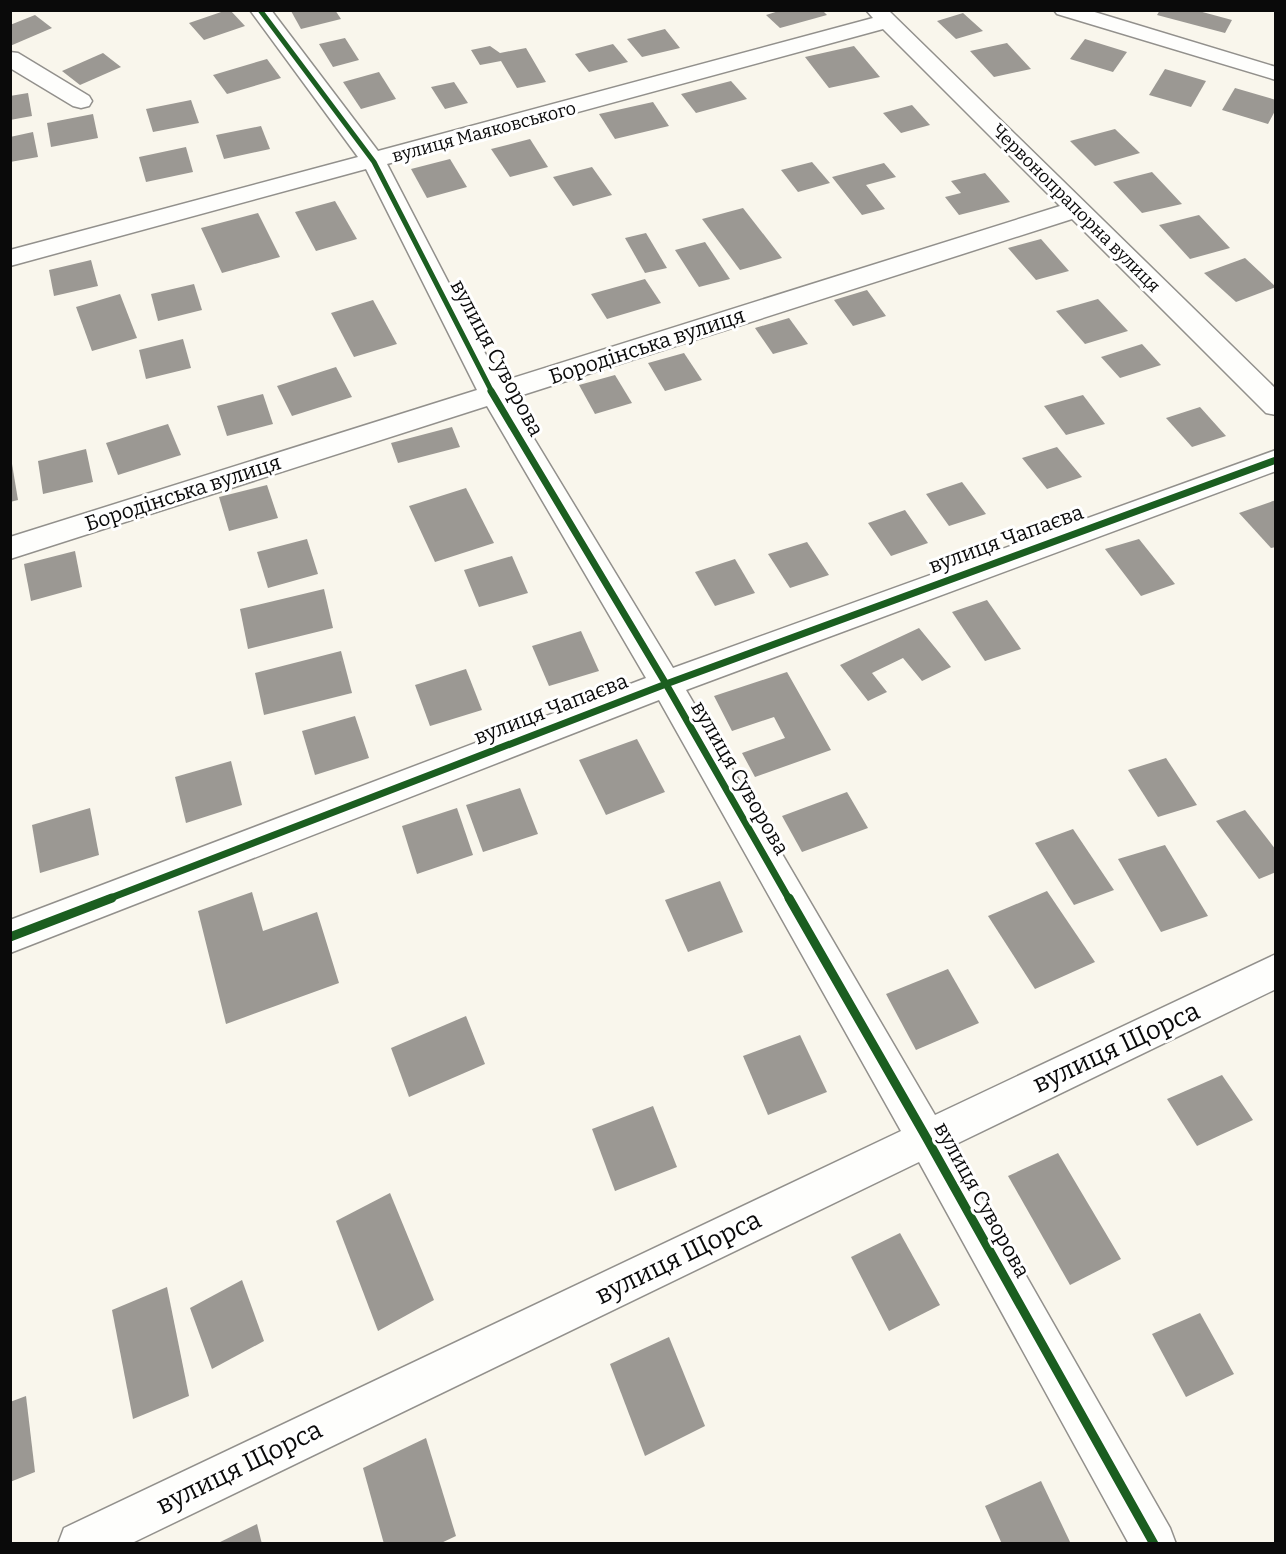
<svg xmlns="http://www.w3.org/2000/svg" width="1286" height="1554" font-family="Bitter,serif">
<style>
.building{fill:#9b9893}
.lines{fill:none;stroke-linecap:round;stroke-linejoin:round}
.minor-casing{stroke:#92908c;stroke-width:3}
.minor{fill:#fefefc;fill-rule:evenodd}
.cycleway-far2-casing{stroke:#fff;stroke-width:8}
.cycleway-far1-casing{stroke:#fff;stroke-width:10}
.cycleway-casing{stroke:#fff;stroke-width:13}
.cycleway-far2{stroke:#1b5e20;stroke-width:5}
.cycleway-far1{stroke:#1b5e20;stroke-width:7}
.cycleway{stroke:#1b5e20;stroke-width:9}
.labels{text-anchor:middle;stroke-width:6;stroke-linejoin:round;paint-order:stroke}
.far-street-label{font-size:18px;fill:#0a0a0a;stroke:#fff}
.street-label{font-size:21px;fill:#0a0a0a;stroke:#fff}
.near-street-label{font-size:26px;fill:#0a0a0a;stroke:#fff}
</style>
<rect width="100%" height="100%" fill="#f9f6ec"/>
<g class="building">
<path d="M 227,10 L 230,10 L 245,26 L 204,40 L 189,23 Z"/>
<path d="M 293,10 L 335,10 L 341,19 L 301,29 L 291,11 Z"/>
<path d="M 782,10 L 822,10 L 827,15 L 780,28 L 766,15 Z"/>
<path d="M 1160,10 L 1195,10 L 1232,20 L 1225,33 L 1157,15 Z"/>
<path d="M 963,13 L 983,31 L 956,39 L 937,21 Z"/>
<path d="M 35,15 L 52,28 L 10,46 L 10,25 Z"/>
<path d="M 665,29 L 680,48 L 642,57 L 627,39 Z"/>
<path d="M 345,38 L 359,60 L 333,67 L 319,44 Z"/>
<path d="M 1085,39 L 1127,52 L 1113,72 L 1070,59 Z"/>
<path d="M 1007,43 L 1031,69 L 994,77 L 970,51 Z"/>
<path d="M 613,44 L 628,62 L 589,72 L 575,54 Z"/>
<path d="M 490,46 L 500,53 L 526,48 L 546,82 L 517,88 L 501,61 L 480,65 L 471,50 Z"/>
<path d="M 854,46 L 880,77 L 829,88 L 805,57 Z"/>
<path d="M 103,53 L 121,67 L 80,85 L 62,71 Z"/>
<path d="M 267,59 L 281,78 L 227,94 L 213,75 Z"/>
<path d="M 1165,69 L 1206,81 L 1191,107 L 1149,95 Z"/>
<path d="M 379,72 L 396,99 L 361,109 L 343,82 Z"/>
<path d="M 731,81 L 747,99 L 696,113 L 681,94 Z"/>
<path d="M 454,82 L 468,103 L 445,109 L 431,87 Z"/>
<path d="M 1235,88 L 1276,100 L 1276,109 L 1268,124 L 1222,110 Z"/>
<path d="M 28,93 L 32,116 L 10,120 L 10,96 Z"/>
<path d="M 191,100 L 199,123 L 153,132 L 146,109 Z"/>
<path d="M 653,102 L 669,126 L 615,139 L 599,114 Z"/>
<path d="M 912,105 L 930,125 L 901,133 L 883,113 Z"/>
<path d="M 93,114 L 98,138 L 51,147 L 47,123 Z"/>
<path d="M 261,126 L 270,149 L 224,159 L 216,135 Z"/>
<path d="M 1115,129 L 1140,153 L 1095,166 L 1070,141 Z"/>
<path d="M 33,132 L 38,157 L 10,162 L 10,137 Z"/>
<path d="M 530,139 L 548,167 L 510,177 L 491,149 Z"/>
<path d="M 186,147 L 193,172 L 146,182 L 139,157 Z"/>
<path d="M 450,159 L 467,187 L 427,198 L 411,169 Z"/>
<path d="M 812,162 L 830,183 L 798,192 L 781,170 Z"/>
<path d="M 884,163 L 896,177 L 866,185 L 885,209 L 862,215 L 832,177 Z"/>
<path d="M 592,167 L 612,195 L 573,206 L 553,177 Z"/>
<path d="M 1152,172 L 1182,204 L 1142,213 L 1113,182 Z"/>
<path d="M 985,173 L 1010,202 L 959,215 L 945,197 L 961,193 L 951,181 Z"/>
<path d="M 335,201 L 357,239 L 316,251 L 295,212 Z"/>
<path d="M 743,208 L 782,258 L 740,270 L 702,219 Z"/>
<path d="M 258,213 L 280,257 L 222,273 L 201,228 Z"/>
<path d="M 1199,215 L 1230,248 L 1190,259 L 1159,225 Z"/>
<path d="M 646,233 L 667,268 L 645,273 L 625,238 Z"/>
<path d="M 1041,239 L 1069,271 L 1036,280 L 1008,248 Z"/>
<path d="M 705,242 L 730,279 L 699,287 L 675,250 Z"/>
<path d="M 1245,258 L 1276,287 L 1236,302 L 1204,273 Z"/>
<path d="M 91,260 L 98,286 L 54,296 L 49,270 Z"/>
<path d="M 645,279 L 661,303 L 607,319 L 591,294 Z"/>
<path d="M 194,284 L 202,310 L 158,321 L 151,294 Z"/>
<path d="M 867,290 L 886,316 L 853,326 L 834,300 Z"/>
<path d="M 120,294 L 137,338 L 92,351 L 76,307 Z"/>
<path d="M 1098,299 L 1128,331 L 1085,344 L 1056,311 Z"/>
<path d="M 373,300 L 397,344 L 354,357 L 331,313 Z"/>
<path d="M 789,318 L 808,344 L 773,354 L 755,328 Z"/>
<path d="M 183,339 L 191,368 L 146,379 L 139,350 Z"/>
<path d="M 1142,344 L 1161,365 L 1120,378 L 1101,357 Z"/>
<path d="M 684,353 L 702,380 L 665,391 L 648,363 Z"/>
<path d="M 336,367 L 352,397 L 292,416 L 277,386 Z"/>
<path d="M 615,375 L 632,403 L 595,414 L 579,385 Z"/>
<path d="M 263,394 L 273,424 L 227,436 L 217,406 Z"/>
<path d="M 1083,395 L 1105,424 L 1066,435 L 1044,406 Z"/>
<path d="M 1200,407 L 1226,436 L 1192,447 L 1166,418 Z"/>
<path d="M 168,424 L 181,455 L 118,475 L 106,443 Z"/>
<path d="M 452,427 L 460,447 L 398,463 L 391,443 Z"/>
<path d="M 1057,447 L 1082,477 L 1047,489 L 1022,458 Z"/>
<path d="M 86,449 L 93,482 L 43,494 L 38,461 Z"/>
<path d="M 12,464 L 18,500 L 10,502 L 10,465 Z"/>
<path d="M 962,482 L 986,514 L 949,526 L 926,494 Z"/>
<path d="M 267,485 L 278,518 L 229,531 L 219,497 Z"/>
<path d="M 466,488 L 494,543 L 435,562 L 409,506 Z"/>
<path d="M 1276,500 L 1276,547 L 1271,548 L 1239,513 Z"/>
<path d="M 905,510 L 928,543 L 891,556 L 868,523 Z"/>
<path d="M 307,539 L 318,574 L 268,588 L 257,552 Z"/>
<path d="M 1139,539 L 1175,584 L 1141,596 L 1105,549 Z"/>
<path d="M 807,542 L 829,575 L 790,588 L 768,554 Z"/>
<path d="M 75,551 L 82,587 L 31,601 L 24,564 Z"/>
<path d="M 512,556 L 528,593 L 479,607 L 464,570 Z"/>
<path d="M 735,559 L 755,593 L 715,606 L 695,572 Z"/>
<path d="M 324,589 L 333,628 L 248,649 L 240,609 Z"/>
<path d="M 987,600 L 1021,649 L 985,661 L 952,612 Z"/>
<path d="M 919,628 L 951,667 L 922,681 L 903,658 L 872,673 L 887,692 L 868,701 L 840,665 Z"/>
<path d="M 581,631 L 599,671 L 549,686 L 532,646 Z"/>
<path d="M 341,651 L 352,693 L 264,715 L 255,673 Z"/>
<path d="M 466,669 L 482,710 L 430,726 L 415,685 Z"/>
<path d="M 787,672 L 831,750 L 755,777 L 742,753 L 785,738 L 774,717 L 732,731 L 714,696 Z"/>
<path d="M 355,716 L 369,758 L 315,775 L 302,731 Z"/>
<path d="M 637,739 L 665,792 L 606,815 L 579,760 Z"/>
<path d="M 1166,758 L 1197,805 L 1158,817 L 1128,770 Z"/>
<path d="M 231,761 L 242,805 L 186,823 L 175,777 Z"/>
<path d="M 520,788 L 538,834 L 483,852 L 466,805 Z"/>
<path d="M 847,792 L 868,828 L 802,852 L 782,816 Z"/>
<path d="M 90,808 L 99,855 L 40,873 L 32,825 Z"/>
<path d="M 457,808 L 473,855 L 417,874 L 402,826 Z"/>
<path d="M 1245,810 L 1276,850 L 1276,872 L 1259,879 L 1216,821 Z"/>
<path d="M 1073,829 L 1114,890 L 1074,905 L 1035,843 Z"/>
<path d="M 1165,845 L 1208,916 L 1161,932 L 1118,859 Z"/>
<path d="M 720,881 L 743,932 L 688,952 L 665,900 Z"/>
<path d="M 1047,891 L 1095,962 L 1035,989 L 988,916 Z"/>
<path d="M 252,892 L 263,931 L 317,912 L 339,983 L 226,1024 L 198,911 Z"/>
<path d="M 948,969 L 979,1023 L 916,1050 L 886,994 Z"/>
<path d="M 466,1016 L 485,1064 L 409,1097 L 391,1048 Z"/>
<path d="M 800,1035 L 827,1092 L 768,1115 L 743,1056 Z"/>
<path d="M 1222,1075 L 1253,1120 L 1197,1146 L 1167,1099 Z"/>
<path d="M 653,1106 L 677,1167 L 615,1191 L 592,1129 Z"/>
<path d="M 1058,1153 L 1121,1259 L 1070,1285 L 1008,1176 Z"/>
<path d="M 390,1193 L 434,1300 L 378,1331 L 336,1221 Z"/>
<path d="M 900,1233 L 940,1305 L 889,1331 L 851,1257 Z"/>
<path d="M 242,1280 L 264,1341 L 212,1369 L 190,1308 Z"/>
<path d="M 167,1287 L 189,1396 L 133,1419 L 112,1310 Z"/>
<path d="M 1200,1313 L 1234,1374 L 1186,1397 L 1152,1334 Z"/>
<path d="M 669,1337 L 705,1426 L 645,1456 L 610,1364 Z"/>
<path d="M 26,1396 L 35,1472 L 10,1482 L 10,1402 Z"/>
<path d="M 426,1438 L 456,1536 L 439,1544 L 384,1544 L 363,1468 Z"/>
<path d="M 1041,1481 L 1071,1544 L 1002,1544 L 985,1506 Z"/>
<path d="M 257,1524 L 262,1544 L 216,1544 Z"/>
</g>
<g class="lines">
<g class="minor-casing">
<g id="minor">
<path d="M 250,10 L 271,10 L 378,151 L 873,18 L 866,10 L 888,10 L 1276,389 L 1276,415 L 1266,413 L 1072,219 L 510,399 L 673,668 L 1276,450 L 1276,471 L 686,690 L 935,1115 L 1276,954 L 1276,989 L 952,1146 L 1170,1528 L 1176,1544 L 1129,1544 L 919,1162 L 130,1544 L 58,1544 L 64,1528 L 901,1131 L 659,700 L 10,953 L 10,920 L 646,678 L 487,406 L 10,559 L 10,537 L 477,390 L 366,169 L 10,266 L 10,250 L 358,157 ZM 883,29 L 1060,206 L 500,382 L 387,164 Z"/>
<path d="M 1054,10 L 1088,10 L 1276,67 L 1276,80 L 1057,14 Z"/>
<path d="M 10,52 L 18,53 L 89,96 L 92,101 L 89,106 L 81,108 L 73,106 L 10,68 Z"/>
</g>
</g>
<use href="#minor" class="minor"/>
<g class="cycleway-far2-casing">
<path id="cycleway-far2" d="M 260,10 L 374,162 L 492,392"/>
</g>
<g class="cycleway-far1-casing">
<g id="cycleway-far1">
<path d="M 491,391 L 666,684 L 789,899"/>
<path d="M 108,899 L 666,684 L 1276,460"/>
</g>
</g>
<g class="cycleway-casing">
<g id="cycleway">
<path d="M 789,898 L 926,1137 L 1154,1544"/>
<path d="M 10,937 L 112,898"/>
</g>
</g>
<use href="#cycleway-far2" class="cycleway-far2"/>
<use href="#cycleway-far1" class="cycleway-far1"/>
<use href="#cycleway" class="cycleway"/>
</g>
<g class="labels">
<g class="far-street-label">
<text transform="translate(484 132) rotate(-15)" y="6">вулиця Маяковського</text>
<text transform="translate(1076 208) rotate(45)" y="6">Червонопрапорна вулиця</text>
</g>
<g class="street-label">
<text transform="translate(647 346) rotate(-18)" y="7">Бородінська вулиця</text>
<text transform="translate(497 358) rotate(62)" y="7">вулиця Суворова</text>
<text transform="translate(183 493) rotate(-18)" y="7">Бородінська вулиця</text>
<text transform="translate(1006 539) rotate(-20)" y="7">вулиця Чапаєва</text>
<text transform="translate(551 709) rotate(-21)" y="7">вулиця Чапаєва</text>
<text transform="translate(740 778) rotate(60)" y="7">вулиця Суворова</text>
<text transform="translate(982 1200) rotate(61)" y="7">вулиця Суворова</text>
</g>
<g class="near-street-label">
<text transform="translate(1116 1047) rotate(-25)" y="9">вулиця Щорса</text>
<text transform="translate(678 1257) rotate(-26)" y="9">вулиця Щорса</text>
<text transform="translate(239 1467) rotate(-26)" y="9">вулиця Щорса</text>
</g>
</g>
<rect width="1286" height="1554" fill="none" stroke="#0a0a0a" stroke-width="24"/>
</svg>
